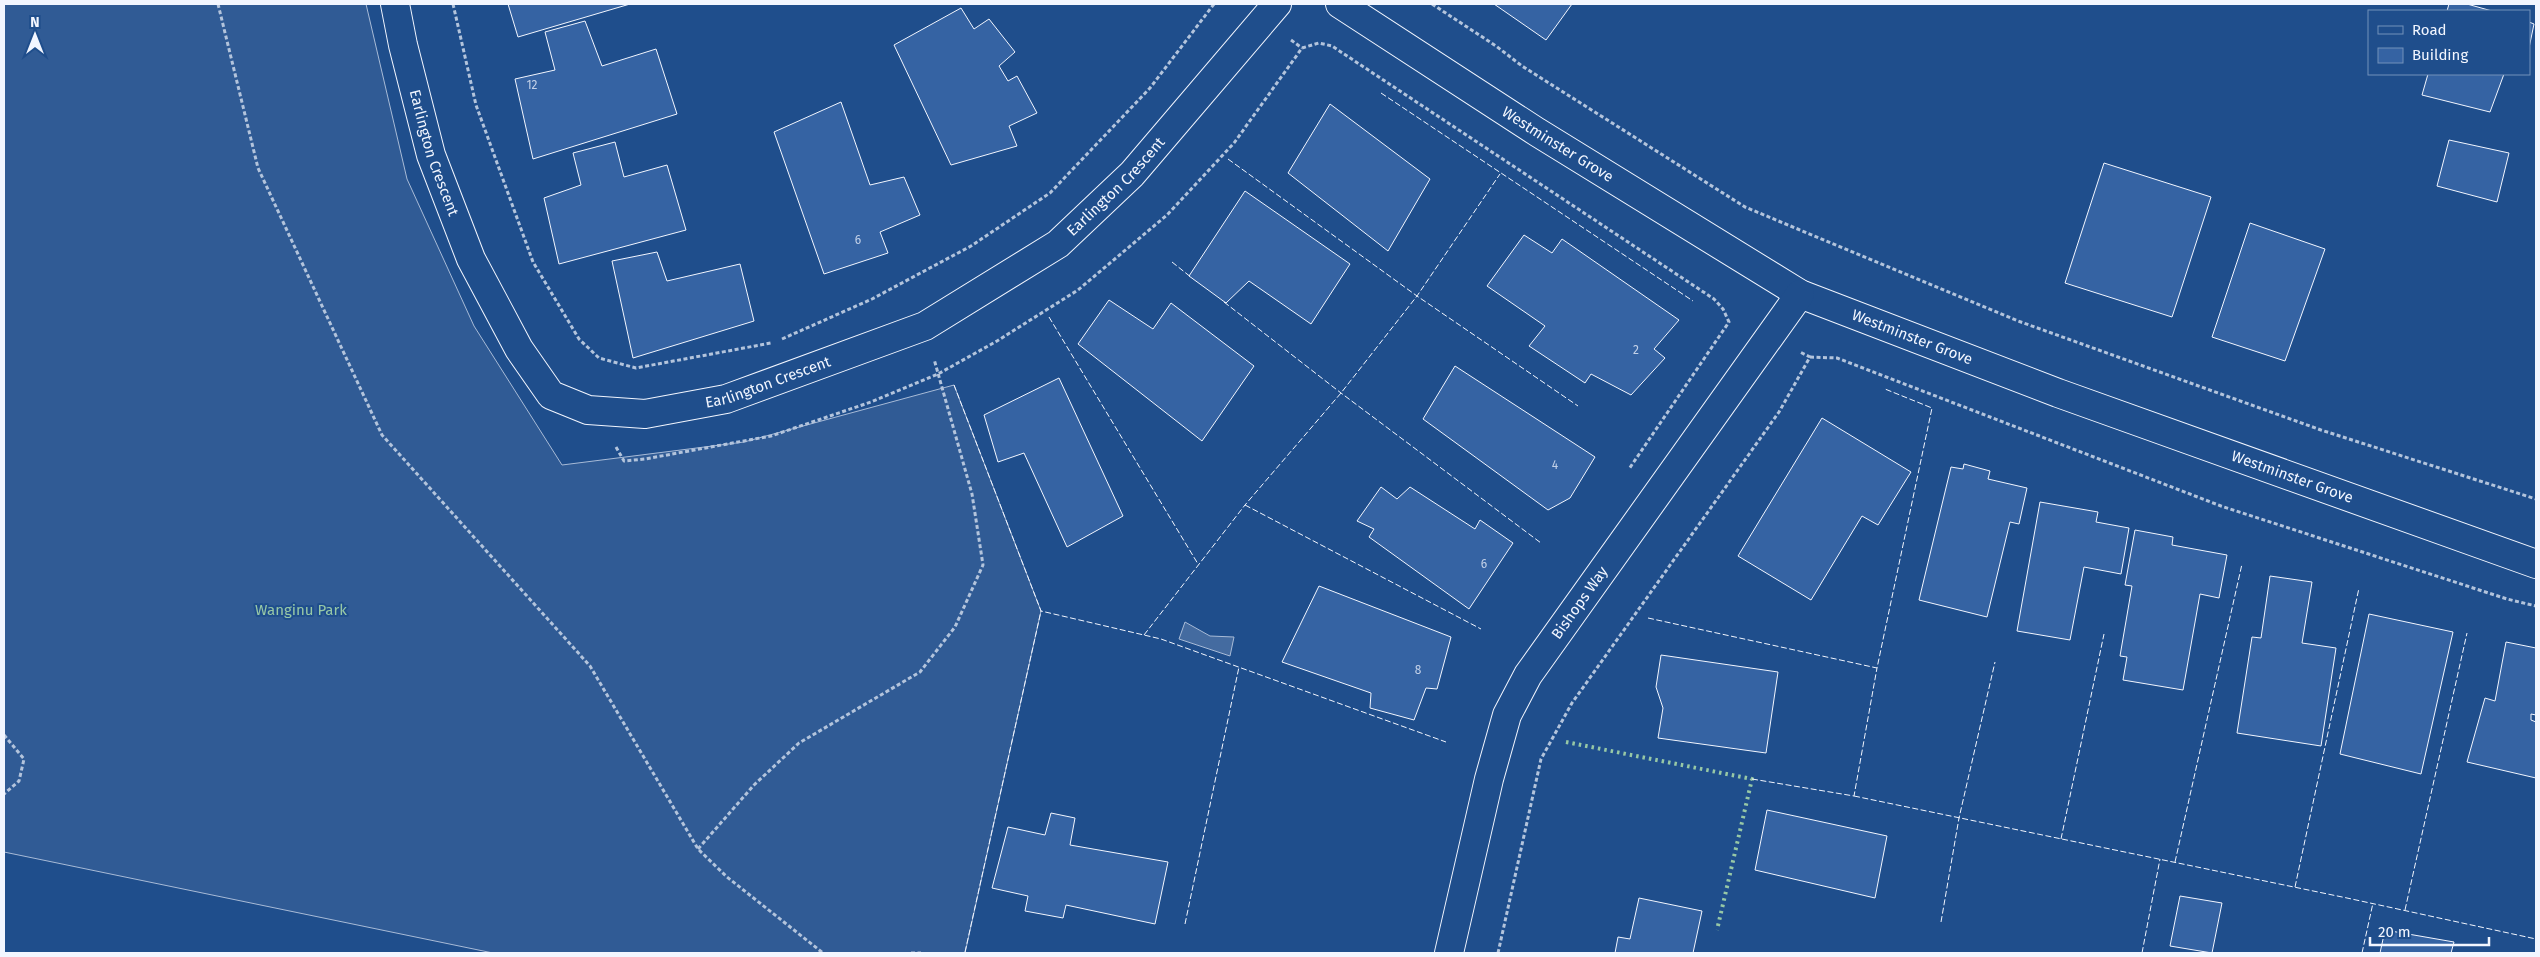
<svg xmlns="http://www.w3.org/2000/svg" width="2540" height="957" font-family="'Fira Sans',sans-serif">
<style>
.built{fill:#305b95;stroke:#a8bbd7}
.water{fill:#446ba0;stroke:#a8bbd7}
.building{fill:#3563a3;stroke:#f2f6ff}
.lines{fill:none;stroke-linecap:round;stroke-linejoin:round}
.street-casing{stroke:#f2f6ff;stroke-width:30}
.path{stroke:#b3c4dc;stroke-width:3;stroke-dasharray:4 2.5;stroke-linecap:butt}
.street{stroke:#1f4e8c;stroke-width:28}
.hedge{stroke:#97c8a6;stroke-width:4;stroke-dasharray:2.5 4;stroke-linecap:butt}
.fence{stroke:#f2f6ff;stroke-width:1;stroke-dasharray:6 2.5;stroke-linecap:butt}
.labels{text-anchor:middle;stroke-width:4;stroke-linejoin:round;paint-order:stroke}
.number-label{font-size:12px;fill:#c3d1e8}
.street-label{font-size:15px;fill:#f2f6ff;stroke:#1f4e8c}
.park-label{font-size:15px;fill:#97c8a6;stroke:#1f4e8c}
</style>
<rect width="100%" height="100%" fill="#1f4e8c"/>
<path class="built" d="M 4,4 L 366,4 L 407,179 L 474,326 L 562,465 L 744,442 L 954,385 L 1041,611 L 965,953 L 493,953 L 4,852 Z"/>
<path class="water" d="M 1185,622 L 1210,636 L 1234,637 L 1230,656 L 1179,639 Z"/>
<g class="building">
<path d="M 508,4 L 630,4 L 518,37 Z"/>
<path d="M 1494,4 L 1572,4 L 1546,40 Z"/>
<path d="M 2449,4 L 2467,4 L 2492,11 L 2447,11 Z"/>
<path d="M 961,8 L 974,29 L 989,19 L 1015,52 L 999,66 L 1008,81 L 1017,76 L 1037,113 L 1009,126 L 1017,146 L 951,165 L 894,45 Z"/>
<path d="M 585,21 L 602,66 L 656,49 L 677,114 L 533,159 L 515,79 L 555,70 L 545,32 Z"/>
<path d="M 2529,22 L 2534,24 L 2529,48 Z"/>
<path d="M 2428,74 L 2504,74 L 2490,112 L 2422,95 Z"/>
<path d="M 841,102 L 870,185 L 904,177 L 920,215 L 880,232 L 888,253 L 824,274 L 774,132 Z"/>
<path d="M 1330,104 L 1430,179 L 1388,251 L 1288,173 Z"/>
<path d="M 2449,140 L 2509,153 L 2497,202 L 2437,186 Z"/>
<path d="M 615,142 L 624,177 L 667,165 L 686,230 L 559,264 L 544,198 L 581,185 L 573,153 Z"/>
<path d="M 2104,163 L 2211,197 L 2172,317 L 2065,283 Z"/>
<path d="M 1245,191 L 1350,264 L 1311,324 L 1249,281 L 1226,303 L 1189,276 Z"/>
<path d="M 2250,223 L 2325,249 L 2285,361 L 2212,337 Z"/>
<path d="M 1524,235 L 1552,253 L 1562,239 L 1679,320 L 1654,349 L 1665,358 L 1631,395 L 1591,374 L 1585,383 L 1529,346 L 1545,326 L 1487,286 Z"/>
<path d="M 657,252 L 667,281 L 740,264 L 754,321 L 633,358 L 612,261 Z"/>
<path d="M 1109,300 L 1153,329 L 1171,303 L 1254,366 L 1202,441 L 1078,344 Z"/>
<path d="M 1455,366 L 1595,457 L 1570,498 L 1548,510 L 1423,419 Z"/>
<path d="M 1059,378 L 1123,516 L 1067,547 L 1024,453 L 998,462 L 984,415 Z"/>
<path d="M 1822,418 L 1911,472 L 1878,525 L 1862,516 L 1811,600 L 1738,556 Z"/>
<path d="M 1964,464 L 1990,471 L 1988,479 L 2027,488 L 2019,524 L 2010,522 L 1987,617 L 1919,600 L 1951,467 L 1963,469 Z"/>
<path d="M 1381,487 L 1397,499 L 1410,487 L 1475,529 L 1480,520 L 1513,543 L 1469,609 L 1369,537 L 1374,529 L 1357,521 Z"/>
<path d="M 2040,502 L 2098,512 L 2096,522 L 2129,528 L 2121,574 L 2084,567 L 2070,640 L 2017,631 Z"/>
<path d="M 2135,530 L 2173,537 L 2172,545 L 2227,555 L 2219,598 L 2200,594 L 2183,690 L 2123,680 L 2127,657 L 2120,656 L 2132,586 L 2125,585 Z"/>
<path d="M 2270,576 L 2312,582 L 2302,643 L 2336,648 L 2321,746 L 2237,733 L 2252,637 L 2261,638 Z"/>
<path d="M 1319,586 L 1451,637 L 1437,689 L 1426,688 L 1414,720 L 1370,708 L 1371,693 L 1282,662 Z"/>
<path d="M 2369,614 L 2453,632 L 2421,774 L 2340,754 Z"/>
<path d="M 2506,642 L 2536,648 L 2536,715 L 2531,714 L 2531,720 L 2536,722 L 2536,778 L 2467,762 L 2485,698 L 2495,701 Z"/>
<path d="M 1661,655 L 1778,672 L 1766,753 L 1658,738 L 1663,708 L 1656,687 Z"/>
<path d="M 1767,810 L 1887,836 L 1875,898 L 1755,870 Z"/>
<path d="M 1051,813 L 1075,818 L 1070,845 L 1168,862 L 1155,924 L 1066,905 L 1063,918 L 1025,911 L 1028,896 L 992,888 L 1008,827 L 1045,835 Z"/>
<path d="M 2180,896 L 2222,903 L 2212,953 L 2170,946 Z"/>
<path d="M 1639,898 L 1702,911 L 1693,953 L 1615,953 L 1618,937 L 1630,939 Z"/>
<path d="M 2385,930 L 2454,942 L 2451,953 L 2380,953 Z"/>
</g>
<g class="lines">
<g class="street-casing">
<g id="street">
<path id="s1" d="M 395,4 L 403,45 L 431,155 L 471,259 L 519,349 L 551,395 L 588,410 L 645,414 L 726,399 L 925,326 L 1058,244 L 1132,174 L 1277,4"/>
<path id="s2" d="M 1340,4 L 1537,132 L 1800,294 L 2058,393 L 2536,564"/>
<path id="s3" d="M 1449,953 L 1489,779 L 1507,715 L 1528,675 L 1800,294"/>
</g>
</g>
<g class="path">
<path d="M 218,4 L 258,168 L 382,435 L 590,666 L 698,849 L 727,877 L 823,953"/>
<path d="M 453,4 L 476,105 L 533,262 L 579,339 L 599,358 L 636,368 L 771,343"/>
<path d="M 1432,4 L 1496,46 L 1522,66 L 1745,207 L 2018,321 L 2321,430 L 2536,499"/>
<path d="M 1291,40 L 1302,48"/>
<path d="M 782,339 L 872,299 L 971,246 L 1050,193 L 1150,88 L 1214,4"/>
<path d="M 1810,357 L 1837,358 L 2221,506 L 2507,599 L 2536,606"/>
<path d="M 616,447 L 624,461 L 645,459 L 771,436 L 871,402 L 938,374 L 997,341 L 1078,290 L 1167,215 L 1234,143 L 1302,48 L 1319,43 L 1332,46 L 1714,299 L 1723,309 L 1729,322 L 1629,469"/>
<path d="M 4,735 L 24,759 L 19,781 L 4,794"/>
<path d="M 698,849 L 754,785 L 799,743 L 920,672 L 955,627 L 983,565 L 972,494 L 934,359"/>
<path d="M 911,953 L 921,953"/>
<path d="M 1498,953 L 1541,759 L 1572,703 L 1779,412 L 1810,357 L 1800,352"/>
</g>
<use href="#street" class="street"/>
<path class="hedge" d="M 1566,742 L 1752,779 L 1717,930"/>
<g class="fence">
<path d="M 1381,93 L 1693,301"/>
<path d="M 1228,159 L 1417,296 L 1578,406"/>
<path d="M 1172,262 L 1192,278"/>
<path d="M 1224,302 L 1341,393 L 1541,543"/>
<path d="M 1049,317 L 1198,564"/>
<path d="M 954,385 L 1041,611 L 1161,639 L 1446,742"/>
<path d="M 1245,505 L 1481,629"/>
<path d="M 1648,618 L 1877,668 L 1932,408 L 1885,389"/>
<path d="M 1144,635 L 1245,505 L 1341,393 L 1417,296 L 1500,174"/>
<path d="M 1752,779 L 1854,796 L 1877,668"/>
<path d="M 1854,796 L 2347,898 L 2536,939"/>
<path d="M 2061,839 L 2104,634"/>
<path d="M 2175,862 L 2242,564"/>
<path d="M 2295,887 L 2359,588"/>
<path d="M 2405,910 L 2467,633"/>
<path d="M 1941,922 L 1959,818 L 1995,662"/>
<path d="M 1185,924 L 1239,667"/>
<path d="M 965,952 L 1041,611"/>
<path d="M 2142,953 L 2160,859"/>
<path d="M 2362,953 L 2373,903"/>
</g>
</g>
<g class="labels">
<g class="number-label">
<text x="532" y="89">12</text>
<text x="858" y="244">6</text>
<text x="1636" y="354">2</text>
<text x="1555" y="469">4</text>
<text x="1484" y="568">6</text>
<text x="1418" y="674">8</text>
</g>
<g class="street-label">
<text dy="5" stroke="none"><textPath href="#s2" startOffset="259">Westminster Grove</textPath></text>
<text dy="5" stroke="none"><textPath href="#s1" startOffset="154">Earlington Crescent</textPath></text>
<text dy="5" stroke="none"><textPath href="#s1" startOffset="1054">Earlington Crescent</textPath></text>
<text dy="5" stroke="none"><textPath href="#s2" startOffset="664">Westminster Grove</textPath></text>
<text dy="5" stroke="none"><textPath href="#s1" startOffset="649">Earlington Crescent</textPath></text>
<text dy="5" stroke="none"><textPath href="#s2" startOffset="1069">Westminster Grove</textPath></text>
<text dy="5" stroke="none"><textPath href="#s3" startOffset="379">Bishops Way</textPath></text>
</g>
<g class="park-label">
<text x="301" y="615">Wanginu Park</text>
</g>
</g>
<rect width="2540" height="957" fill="none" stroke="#f2f6ff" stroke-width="10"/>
<rect x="2368" y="10" width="162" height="65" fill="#1f4e8c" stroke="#7391ba"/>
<rect x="2378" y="26" width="25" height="8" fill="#1f4e8c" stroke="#7391ba"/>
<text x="2412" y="35" font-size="15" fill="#f2f6ff">Road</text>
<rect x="2378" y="48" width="25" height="15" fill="#3563a3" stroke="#7391ba"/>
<text x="2412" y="60" font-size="15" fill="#f2f6ff">Building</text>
<g transform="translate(35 35)" stroke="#1f4e8c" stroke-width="4" paint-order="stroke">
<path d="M0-4L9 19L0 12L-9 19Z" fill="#f2f6ff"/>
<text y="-8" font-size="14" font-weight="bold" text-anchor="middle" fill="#f2f6ff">N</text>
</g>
<path d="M2370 937v8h119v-8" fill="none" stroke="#f2f6ff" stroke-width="2.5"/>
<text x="2378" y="937" font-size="15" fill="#f2f6ff" stroke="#1f4e8c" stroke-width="4" paint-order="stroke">20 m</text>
</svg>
